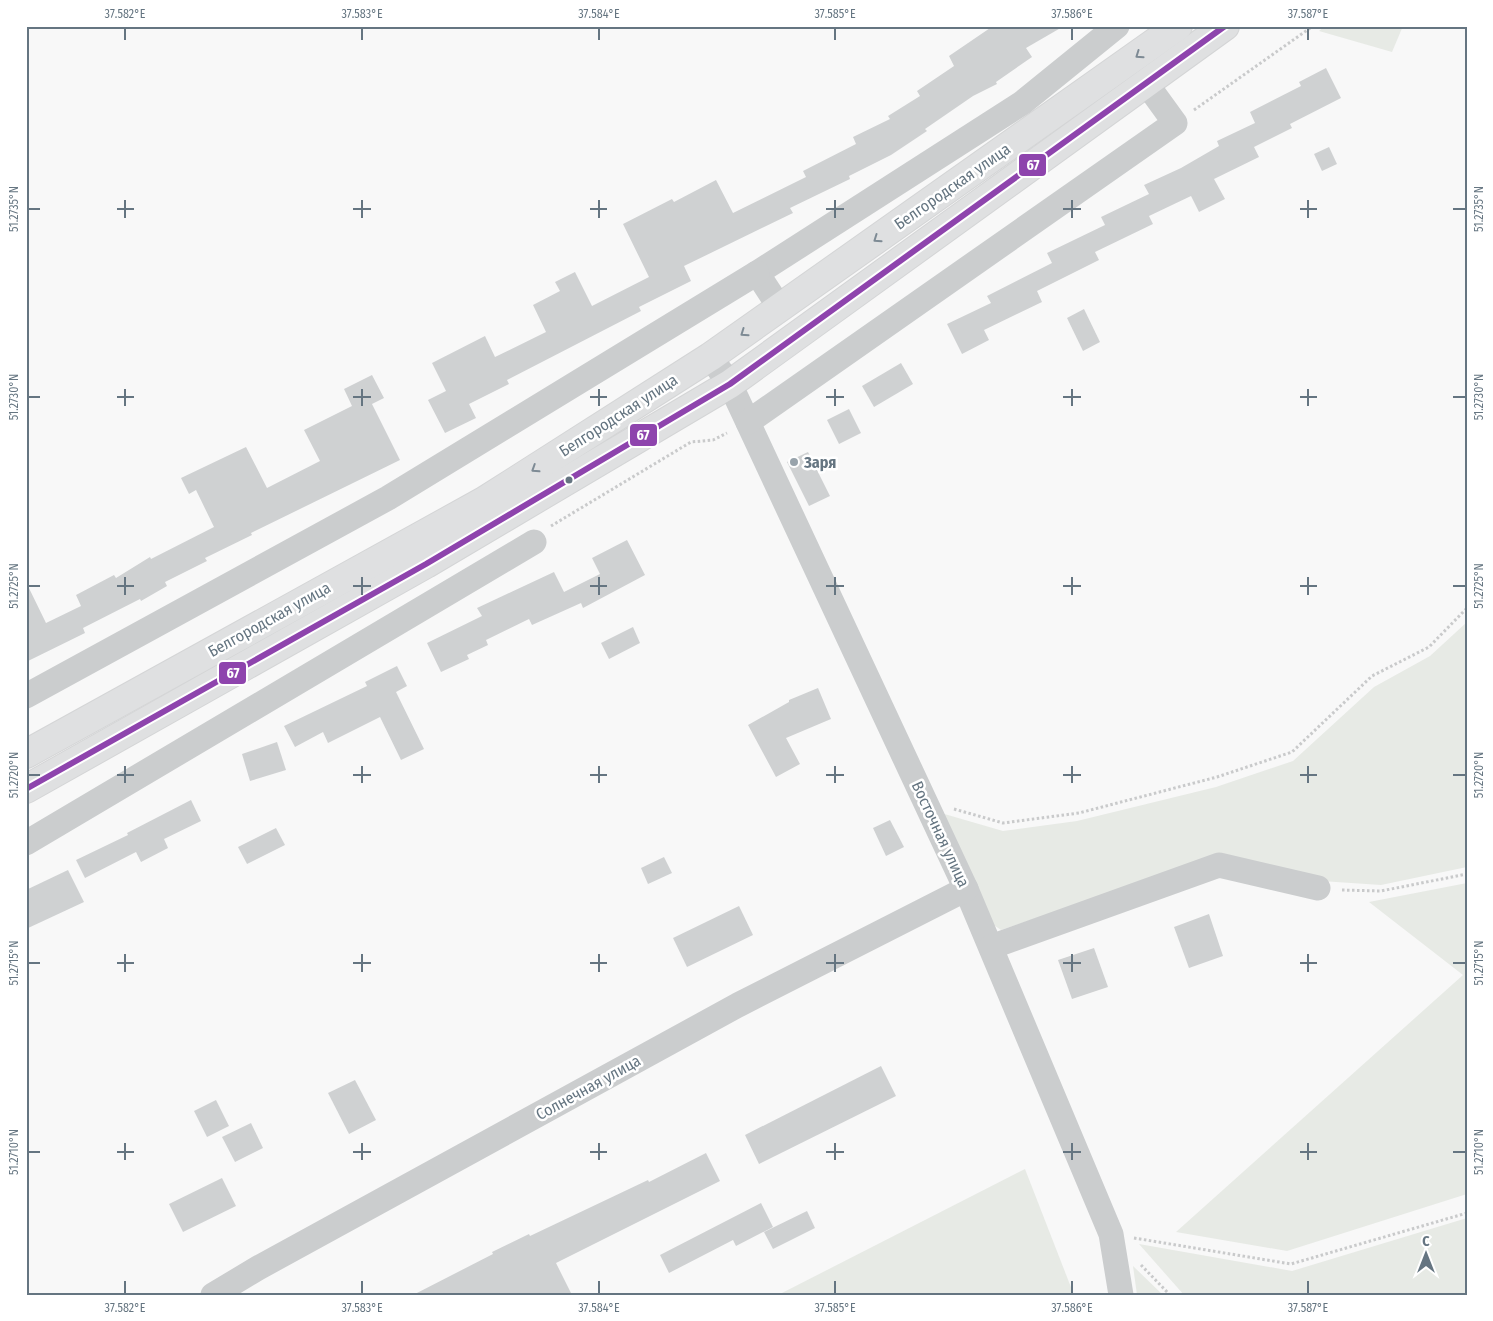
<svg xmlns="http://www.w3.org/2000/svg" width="1493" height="1321" font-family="'Fira Sans Condensed',sans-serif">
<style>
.green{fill:#e7eae5}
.building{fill:#cfd1d2}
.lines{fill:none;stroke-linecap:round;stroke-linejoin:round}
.major-casing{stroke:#d4d5d6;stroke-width:30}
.path{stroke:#c9cacb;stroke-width:3;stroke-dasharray:2.5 2.5;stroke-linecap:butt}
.minor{stroke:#cbcdce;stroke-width:25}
.major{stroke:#dfe0e1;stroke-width:28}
.bus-1-casing{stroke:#fff;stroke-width:10}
.bus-1{stroke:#8e44ad;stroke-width:6}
.oneway{stroke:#7d8a94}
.ticks{fill:none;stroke:#657581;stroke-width:2}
.poi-dot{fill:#98a3ab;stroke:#fff;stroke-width:2}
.bus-dot{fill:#657581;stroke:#fff;stroke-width:2}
.labels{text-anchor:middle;stroke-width:5;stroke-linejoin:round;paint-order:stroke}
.street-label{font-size:16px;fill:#657581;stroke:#fff}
.poi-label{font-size:16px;font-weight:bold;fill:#657581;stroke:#fff;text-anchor:start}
.line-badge{stroke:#fff;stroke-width:2}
.badge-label{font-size:14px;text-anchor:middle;font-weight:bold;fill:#fff}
.neatline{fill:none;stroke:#657581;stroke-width:2}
.ticks-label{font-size:12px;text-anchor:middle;fill:#657581}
</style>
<rect width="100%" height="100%" fill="#f8f8f8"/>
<g class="green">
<path d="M 1325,26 L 1403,26 L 1392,52 L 1319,31 Z"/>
<path d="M 1467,622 L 1467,867 L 1381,885 L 1321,881 L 1218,856 L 1001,930 L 988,921 L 941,813 L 1003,831 L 1077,821 L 1216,787 L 1293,761 L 1374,687 L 1430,656 Z"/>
<path d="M 1467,883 L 1467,1194 L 1287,1251 L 1176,1232 L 1463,975 L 1369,902 Z"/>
<path d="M 1025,1169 L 1074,1295 L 778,1295 Z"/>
<path d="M 1467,1218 L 1467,1295 L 1184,1295 L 1139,1244 L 1292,1271 Z"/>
<path d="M 1133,1266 L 1163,1295 L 1137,1295 Z"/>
</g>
<g class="building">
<path d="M 993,26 L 1064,26 L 1026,48 L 1032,57 L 996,82 L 997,84 L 973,96 L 925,129 L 927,131 L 891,155 L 849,176 L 850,179 L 790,208 L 793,213 L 684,266 L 691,281 L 639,307 L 641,311 L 507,380 L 509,384 L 469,404 L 476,418 L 445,433 L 428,400 L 446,391 L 432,363 L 485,336 L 495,357 L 546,332 L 533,305 L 560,291 L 555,282 L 575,272 L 592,306 L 649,277 L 623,224 L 672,199 L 674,202 L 716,180 L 733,213 L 806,177 L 803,171 L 856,144 L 853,137 L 890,119 L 888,116 L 920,96 L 917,91 L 954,66 L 949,56 Z"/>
<path d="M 1326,68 L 1341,98 L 1290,124 L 1292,128 L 1254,147 L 1259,157 L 1214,179 L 1225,199 L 1199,212 L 1191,196 L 1149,216 L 1153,224 L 1095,252 L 1099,260 L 1037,291 L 1042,302 L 984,330 L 989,340 L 962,354 L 947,324 L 991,303 L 987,296 L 1052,263 L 1047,253 L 1105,225 L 1101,217 L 1149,194 L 1144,185 L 1181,168 L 1219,146 L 1217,141 L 1255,123 L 1250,112 L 1301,86 L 1299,82 Z"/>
<path d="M 1329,147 L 1337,164 L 1322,171 L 1314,154 Z"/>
<path d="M 1084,309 L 1100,342 L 1083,351 L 1067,318 Z"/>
<path d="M 901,363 L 913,384 L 874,407 L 862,386 Z"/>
<path d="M 372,375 L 384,398 L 372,404 L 400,460 L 251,533 L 252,535 L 205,558 L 207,561 L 165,582 L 167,586 L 141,601 L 140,599 L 83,628 L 85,633 L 26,662 L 26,582 L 46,623 L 81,606 L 76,595 L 114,575 L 116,578 L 150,557 L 151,559 L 214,527 L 196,490 L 189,494 L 181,478 L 246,447 L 267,488 L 320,461 L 304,430 L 352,406 L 344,389 Z"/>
<path d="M 849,409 L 861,433 L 839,444 L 827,420 Z"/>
<path d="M 808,452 L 830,496 L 809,506 L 787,462 Z"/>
<path d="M 627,540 L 645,575 L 583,608 L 581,603 L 532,625 L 529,619 L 486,640 L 488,645 L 467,655 L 469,659 L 441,672 L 427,643 L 482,616 L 477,608 L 554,572 L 564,592 L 600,574 L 592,558 Z"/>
<path d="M 633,627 L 640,643 L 609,659 L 601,643 Z"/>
<path d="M 397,666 L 407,686 L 396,692 L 424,749 L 401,760 L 380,717 L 328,743 L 323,732 L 295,747 L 284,726 L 367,686 L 365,682 Z"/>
<path d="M 818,688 L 831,719 L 786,738 L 800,764 L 776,777 L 748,725 L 789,702 L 789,700 Z"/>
<path d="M 277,742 L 286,770 L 250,781 L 242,754 Z"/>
<path d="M 191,800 L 201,821 L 164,839 L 168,848 L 141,862 L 136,852 L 85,878 L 76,860 L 128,835 L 127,833 Z"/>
<path d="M 890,820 L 904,847 L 886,856 L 873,828 Z"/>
<path d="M 276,828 L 285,845 L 247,864 L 238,847 Z"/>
<path d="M 664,857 L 672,873 L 648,884 L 641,868 Z"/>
<path d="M 68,870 L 84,902 L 26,929 L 26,890 Z"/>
<path d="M 739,906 L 753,935 L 687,967 L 673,938 Z"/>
<path d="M 1209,914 L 1223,956 L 1189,968 L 1174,927 Z"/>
<path d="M 1094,948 L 1108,987 L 1072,999 L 1058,960 Z"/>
<path d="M 881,1066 L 896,1096 L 759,1164 L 745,1135 Z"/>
<path d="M 355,1080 L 376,1120 L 349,1134 L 328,1093 Z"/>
<path d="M 216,1100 L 229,1126 L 207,1137 L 194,1111 Z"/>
<path d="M 251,1123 L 263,1148 L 235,1162 L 222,1137 Z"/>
<path d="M 706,1153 L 720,1181 L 556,1263 L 572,1295 L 413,1295 L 493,1254 L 492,1252 L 529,1234 L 530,1236 L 648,1180 L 649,1182 Z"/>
<path d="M 222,1178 L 236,1206 L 183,1232 L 169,1204 Z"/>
<path d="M 761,1203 L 773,1227 L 736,1246 L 733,1240 L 669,1273 L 660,1255 Z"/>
<path d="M 807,1211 L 815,1228 L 773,1249 L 764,1232 Z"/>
</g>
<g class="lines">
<g class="major-casing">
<g id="major">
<path d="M 26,754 L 484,501 L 710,357 L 1178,26"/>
<path d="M 26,789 L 426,564 L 730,384 L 1225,26"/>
</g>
</g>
<g class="path">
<path d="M 1194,110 L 1313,26"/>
<path d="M 551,526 L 691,442 L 713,440 L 727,433"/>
<path d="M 954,809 L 1003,823 L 1079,813 L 1217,777 L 1292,752 L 1372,676 L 1429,647 L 1467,608"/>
<path d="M 1342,890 L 1381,891 L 1467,874"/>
<path d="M 1134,1238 L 1291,1264 L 1467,1213"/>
<path d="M 1141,1265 L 1170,1295"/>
</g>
<g class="minor">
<path d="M 780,308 L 757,273 L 1022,103 L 1117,26"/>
<path d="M 710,357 L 730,384 L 966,889 L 1111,1234 L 1121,1295"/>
<path d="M 748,422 L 1175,123 L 1146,83"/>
<path d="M 26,696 L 388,498 L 757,273"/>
<path d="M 26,843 L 534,542"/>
<path d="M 991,947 L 1219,865 L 1318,888"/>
<path d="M 213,1295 L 258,1268 L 738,1005 L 966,889"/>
</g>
<use href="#major" class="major"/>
<g class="bus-1-casing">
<path id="bus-1" d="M 26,789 L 426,564 L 730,384 L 1225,26"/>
</g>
<use href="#bus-1" class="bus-1"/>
</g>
<defs><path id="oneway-chevron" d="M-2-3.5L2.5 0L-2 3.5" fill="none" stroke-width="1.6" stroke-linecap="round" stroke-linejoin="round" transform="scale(1.25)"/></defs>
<g class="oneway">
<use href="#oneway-chevron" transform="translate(1139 55) rotate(145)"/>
<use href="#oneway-chevron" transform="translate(877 239) rotate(145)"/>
<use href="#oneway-chevron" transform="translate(744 333) rotate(145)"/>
<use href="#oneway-chevron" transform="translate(535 469) rotate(147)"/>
</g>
<path class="ticks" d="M 125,28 L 125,40M 362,28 L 362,40M 599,28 L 599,40M 835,28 L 835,40M 1072,28 L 1072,40M 1308,28 L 1308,40M 125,200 L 125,218M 362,200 L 362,218M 599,200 L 599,218M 835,200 L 835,218M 1072,200 L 1072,218M 1308,200 L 1308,218M 28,209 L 40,209M 117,209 L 134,209M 353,209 L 371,209M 590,209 L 607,209M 826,209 L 844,209M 1063,209 L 1081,209M 1300,209 L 1317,209M 1453,209 L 1466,209M 125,389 L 125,406M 362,389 L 362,406M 599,389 L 599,406M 835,389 L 835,406M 1072,389 L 1072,406M 1308,389 L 1308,406M 28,397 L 40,397M 117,397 L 134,397M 353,397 L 371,397M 590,397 L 607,397M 826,397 L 844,397M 1063,397 L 1081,397M 1300,397 L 1317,397M 1453,397 L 1466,397M 125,577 L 125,595M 362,577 L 362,595M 599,577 L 599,595M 835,577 L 835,595M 1072,577 L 1072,595M 1308,577 L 1308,595M 28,586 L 40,586M 117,586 L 134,586M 353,586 L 371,586M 590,586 L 607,586M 826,586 L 844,586M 1063,586 L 1081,586M 1300,586 L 1317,586M 1453,586 L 1466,586M 125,766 L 125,783M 362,766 L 362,783M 599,766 L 599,783M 835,766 L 835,783M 1072,766 L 1072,783M 1308,766 L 1308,783M 28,775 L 40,775M 117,775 L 134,775M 353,775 L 371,775M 590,775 L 607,775M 826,775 L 844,775M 1063,775 L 1081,775M 1300,775 L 1317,775M 1453,775 L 1466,775M 125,954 L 125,972M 362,954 L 362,972M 599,954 L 599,972M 835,954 L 835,972M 1072,954 L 1072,972M 1308,954 L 1308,972M 28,963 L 40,963M 117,963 L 134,963M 353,963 L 371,963M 590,963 L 607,963M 826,963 L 844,963M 1063,963 L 1081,963M 1300,963 L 1317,963M 1453,963 L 1466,963M 125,1143 L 125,1160M 362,1143 L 362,1160M 599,1143 L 599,1160M 835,1143 L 835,1160M 1072,1143 L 1072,1160M 1308,1143 L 1308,1160M 28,1152 L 40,1152M 117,1152 L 134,1152M 353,1152 L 371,1152M 590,1152 L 607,1152M 826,1152 L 844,1152M 1063,1152 L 1081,1152M 1300,1152 L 1317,1152M 1453,1152 L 1466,1152M 125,1281 L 125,1294M 362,1281 L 362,1294M 599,1281 L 599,1294M 835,1281 L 835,1294M 1072,1281 L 1072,1294M 1308,1281 L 1308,1294"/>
<circle class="poi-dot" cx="794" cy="462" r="5"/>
<circle class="bus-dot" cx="569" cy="480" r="4.5"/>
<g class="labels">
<g class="street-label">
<text transform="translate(952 186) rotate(-35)" y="6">Белгородская улица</text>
<text transform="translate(618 415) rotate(-33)" y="6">Белгородская улица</text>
<text transform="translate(269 619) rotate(-29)" y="6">Белгородская улица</text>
<text transform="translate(941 834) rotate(65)" y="6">Восточная улица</text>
<text transform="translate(588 1087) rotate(-29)" y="6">Солнечная улица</text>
</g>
<g class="poi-label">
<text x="804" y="468">Заря</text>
</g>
</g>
<g class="line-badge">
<rect x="1018" y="153" width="29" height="24" rx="5" fill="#8e44ad"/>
<rect x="629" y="423" width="29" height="24" rx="5" fill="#8e44ad"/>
<rect x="218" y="661" width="29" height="24" rx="5" fill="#8e44ad"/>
</g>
<g class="badge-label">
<text x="1033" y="170">67</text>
<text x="643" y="440">67</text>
<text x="233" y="678">67</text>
</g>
<rect width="1493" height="1321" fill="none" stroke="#ffffff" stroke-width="55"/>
<g transform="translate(1426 1254)" stroke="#ffffff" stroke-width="4" paint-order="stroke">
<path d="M0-4L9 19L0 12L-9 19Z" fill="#657581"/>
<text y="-8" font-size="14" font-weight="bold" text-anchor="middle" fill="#657581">С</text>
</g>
<rect x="28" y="28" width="1438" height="1266" class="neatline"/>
<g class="ticks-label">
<text x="125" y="18">37.582°E</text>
<text x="362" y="18">37.583°E</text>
<text x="599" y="18">37.584°E</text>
<text x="835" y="18">37.585°E</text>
<text x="1072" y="18">37.586°E</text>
<text x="1308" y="18">37.587°E</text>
<text transform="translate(14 209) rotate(-90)" y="4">51.2735°N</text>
<text transform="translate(1479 209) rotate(-90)" y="4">51.2735°N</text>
<text transform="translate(14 397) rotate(-90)" y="4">51.2730°N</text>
<text transform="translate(1479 397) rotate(-90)" y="4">51.2730°N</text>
<text transform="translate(14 586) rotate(-90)" y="4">51.2725°N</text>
<text transform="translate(1479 586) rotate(-90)" y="4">51.2725°N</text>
<text transform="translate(14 775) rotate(-90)" y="4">51.2720°N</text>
<text transform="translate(1479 775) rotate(-90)" y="4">51.2720°N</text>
<text transform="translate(14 963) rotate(-90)" y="4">51.2715°N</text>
<text transform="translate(1479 963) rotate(-90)" y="4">51.2715°N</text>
<text transform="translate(14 1152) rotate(-90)" y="4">51.2710°N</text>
<text transform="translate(1479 1152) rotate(-90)" y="4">51.2710°N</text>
<text x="125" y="1312">37.582°E</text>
<text x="362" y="1312">37.583°E</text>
<text x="599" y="1312">37.584°E</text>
<text x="835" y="1312">37.585°E</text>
<text x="1072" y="1312">37.586°E</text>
<text x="1308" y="1312">37.587°E</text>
</g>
</svg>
